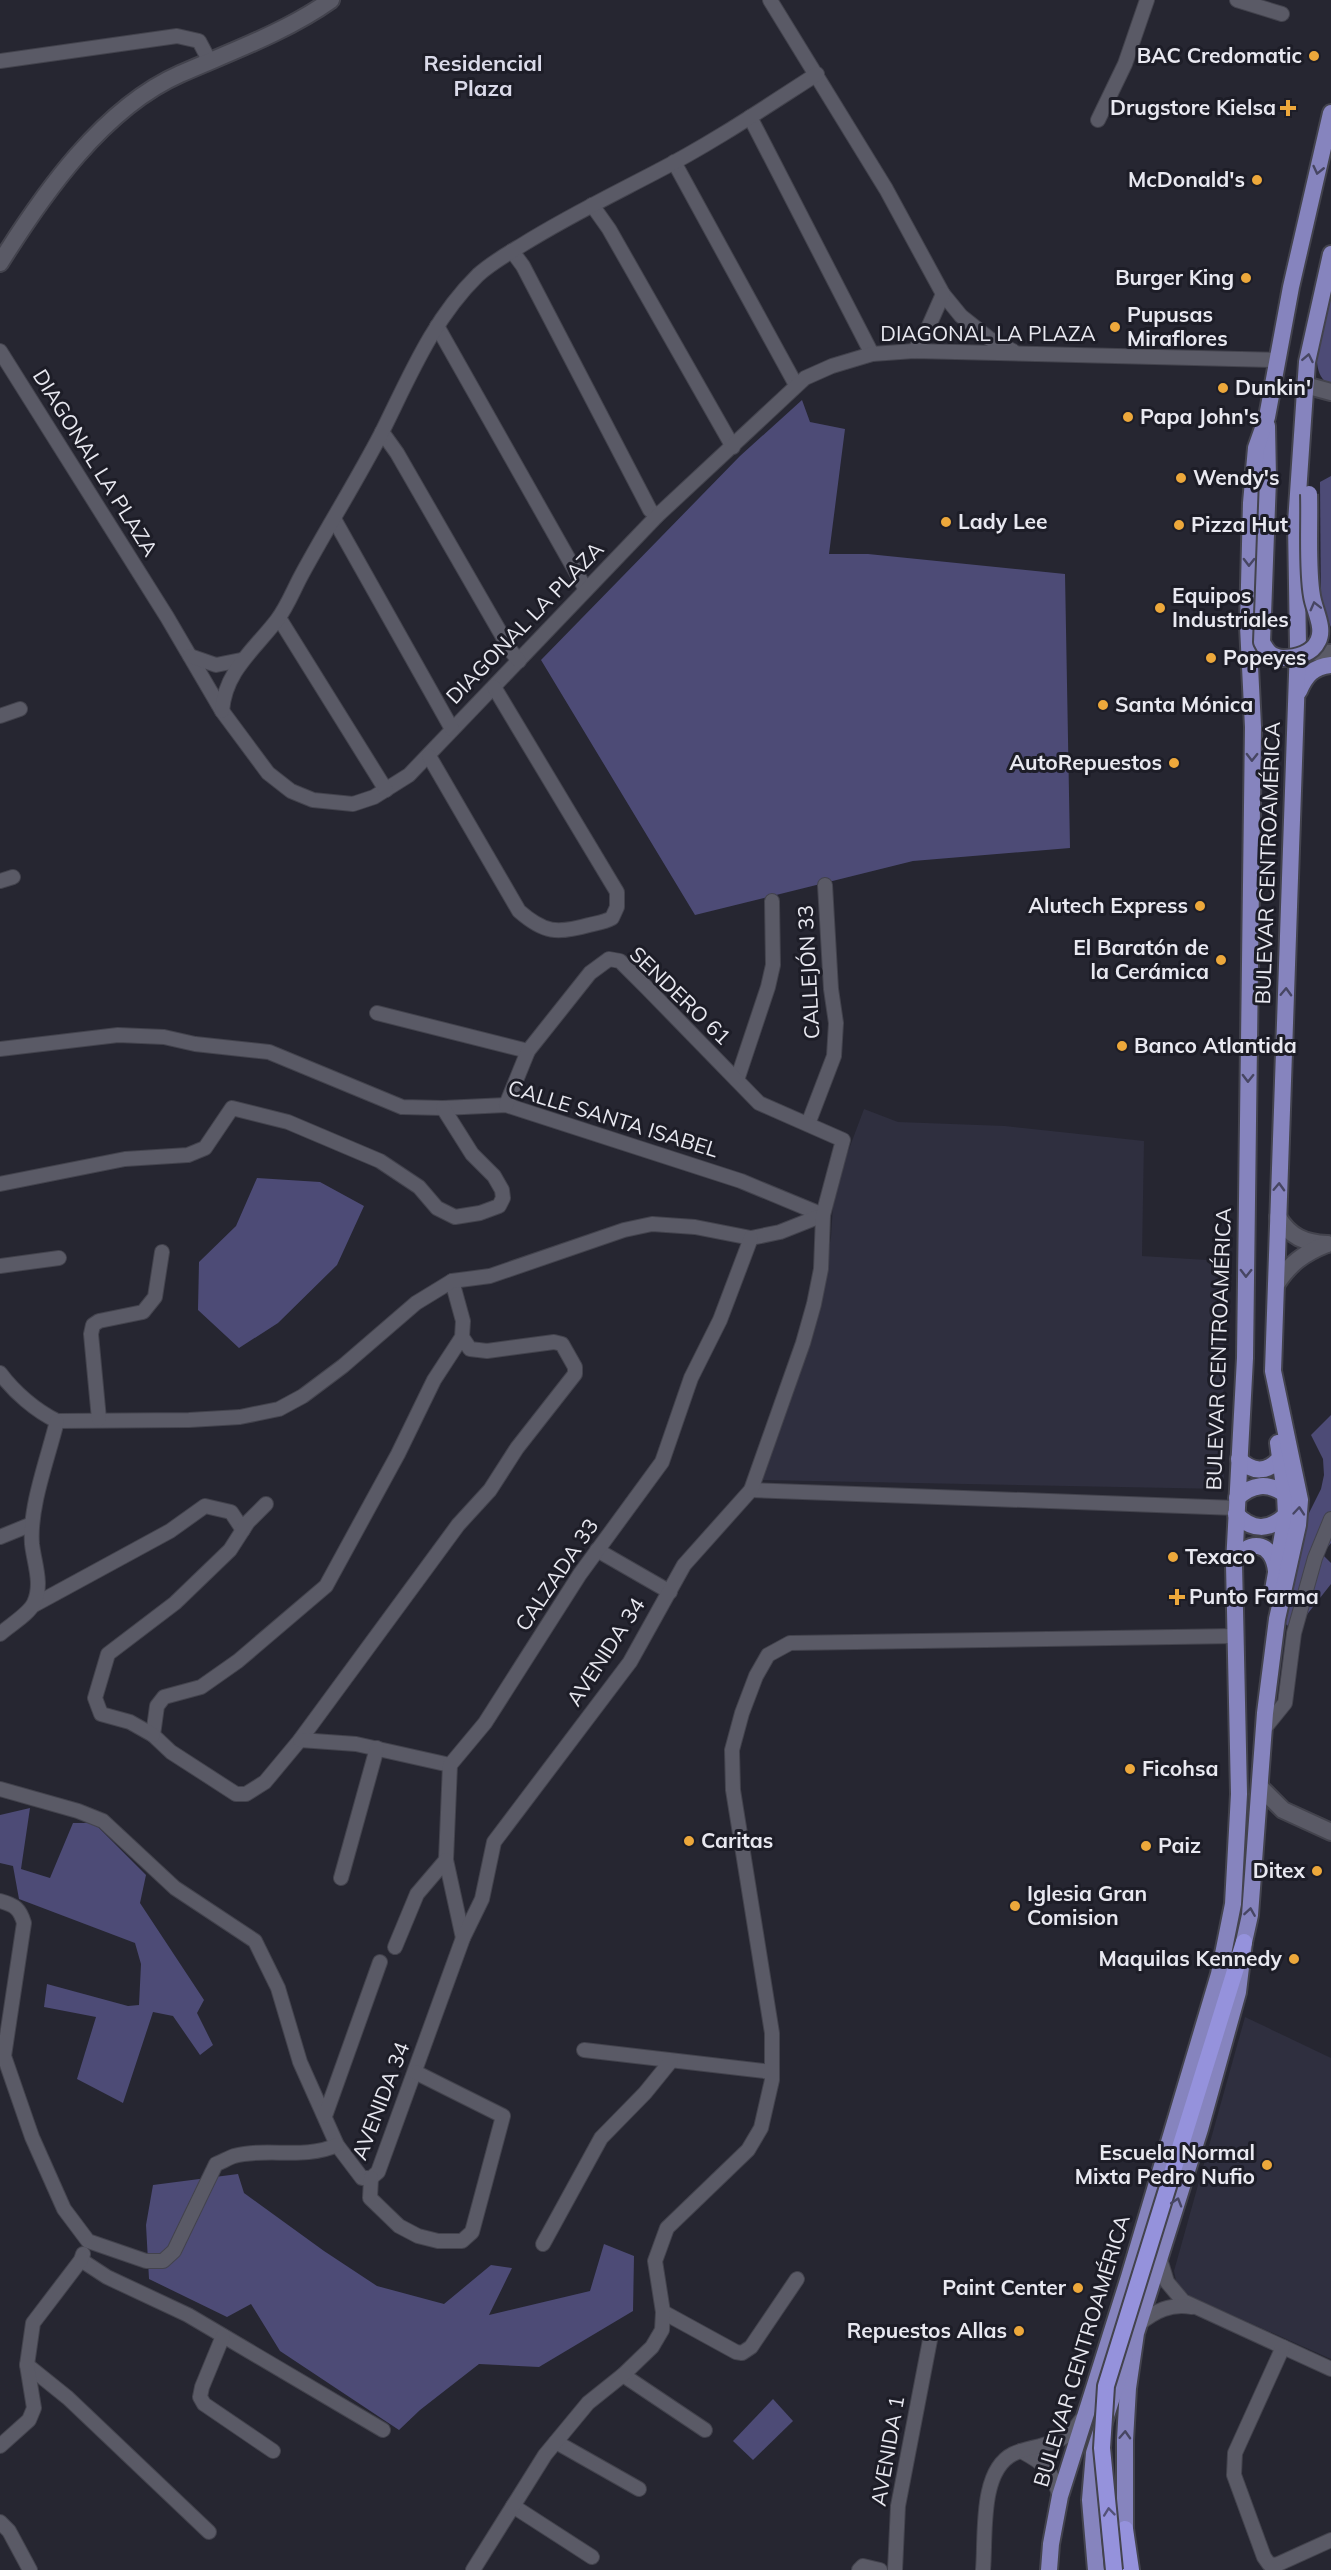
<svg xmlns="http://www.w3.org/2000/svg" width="1331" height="2570" font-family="Mulish,sans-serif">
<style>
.built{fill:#2f2f3f}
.green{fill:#4d4b76}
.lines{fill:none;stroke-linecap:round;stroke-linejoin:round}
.minor-casing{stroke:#43434d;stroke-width:16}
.tertiary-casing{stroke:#43434d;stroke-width:20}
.primary-casing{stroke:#43434d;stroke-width:20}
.trunk-casing{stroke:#43434d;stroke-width:20}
.minor{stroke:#5a5a66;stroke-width:14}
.tertiary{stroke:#5a5a66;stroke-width:16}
.primary{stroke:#8684be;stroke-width:16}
.trunk{stroke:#9592dc;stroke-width:16}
.primary-bridge-casing{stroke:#43434d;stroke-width:20;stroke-linecap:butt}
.trunk-bridge-casing{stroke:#43434d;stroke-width:20;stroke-linecap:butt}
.primary-bridge{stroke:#8684be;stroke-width:16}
.trunk-bridge{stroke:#9592dc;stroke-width:16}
.oneway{stroke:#474663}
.oneway2{stroke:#535278}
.poi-dot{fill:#eda83b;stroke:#1d1d27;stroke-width:2}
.labels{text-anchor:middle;stroke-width:6;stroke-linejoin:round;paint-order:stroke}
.poi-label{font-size:21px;font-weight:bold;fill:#e8e8f0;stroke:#1d1d27;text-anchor:start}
.street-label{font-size:21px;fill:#e8e8f0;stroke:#1d1d27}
.neighbourhood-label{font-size:22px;font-weight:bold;fill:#dadae9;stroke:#1d1d27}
</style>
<rect width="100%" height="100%" fill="#262631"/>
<g class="built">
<path d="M 864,1109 L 898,1122 L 1005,1126 L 1144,1141 L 1142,1256 L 1223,1261 L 1224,1489 L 759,1480 L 816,1312 L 831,1237 L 834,1189 Z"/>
<path d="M 1245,2017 L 1331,2058 L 1331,2359 L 1190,2296 L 1177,2285 L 1174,2271 Z"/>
</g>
<g class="green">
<path d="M 1331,287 L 1331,385 C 1302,373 1326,309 1331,287 Z"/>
<path d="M 802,400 L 810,422 L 845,429 L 829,554 L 868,554 L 1065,574 L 1070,848 L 913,861 L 695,915 L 541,660 L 740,456 Z"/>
<path d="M 1331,476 L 1331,627 L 1321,607 L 1320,482 Z"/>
<path d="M 257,1178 L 320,1182 L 364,1206 L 337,1265 L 278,1323 L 239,1348 L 198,1310 L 199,1262 L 236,1226 Z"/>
<path d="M 1331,1415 L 1331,1543 L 1322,1554 L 1331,1563 L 1331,1584 L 1294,1631 L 1281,1620 L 1304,1523 L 1321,1489 L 1324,1475 L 1323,1459 L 1311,1435 Z"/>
<path d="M 30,1808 L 21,1869 L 50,1878 L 73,1823 L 94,1823 L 146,1875 L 140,1903 L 204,2000 L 197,2013 L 213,2045 L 200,2055 L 173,2016 L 153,2012 L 123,2103 L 77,2079 L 96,2017 L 44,2007 L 47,1984 L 128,2006 L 139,2005 L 141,1964 L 135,1943 L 19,1899 L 13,1866 L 0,1863 L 0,1815 Z"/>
<path d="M 238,2174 L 244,2193 L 324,2251 L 377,2286 L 444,2304 L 491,2265 L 512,2268 L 489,2315 L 590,2291 L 604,2244 L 634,2256 L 633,2311 L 539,2367 L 479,2364 L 420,2410 L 399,2430 L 280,2351 L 251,2304 L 227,2317 L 149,2279 L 146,2225 L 153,2185 Z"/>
<path d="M 773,2399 L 793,2421 L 753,2460 L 733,2441 Z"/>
</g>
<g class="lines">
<g class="minor-casing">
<g id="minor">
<path d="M 770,0 L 886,189 L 943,294 L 961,316 L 990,339 L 1013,351"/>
<path d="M 1237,0 L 1282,14"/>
<path d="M 0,61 L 177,36 L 199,41 L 209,60"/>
<path d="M 750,117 L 872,354"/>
<path d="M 1098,120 L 1125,64 L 1147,0"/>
<path d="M 674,162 L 796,385"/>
<path d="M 592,205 L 609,229 L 733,447"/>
<path d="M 512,251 L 523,266 L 650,510 L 657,516"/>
<path d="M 437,326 L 585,588"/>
<path d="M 0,351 L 167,617 L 222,711 L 268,773 L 291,791 L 313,800 L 353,804 L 374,797 L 409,775 L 657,516 L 805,378 L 832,366 L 872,354 L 914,351 L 1277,360"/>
<path d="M 914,351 L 924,337 L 943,294"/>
<path d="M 382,432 L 397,453 L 511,651 L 519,661"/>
<path d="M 334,519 L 452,729"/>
<path d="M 279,618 L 386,790"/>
<path d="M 190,656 L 216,665 L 241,660"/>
<path d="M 222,711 C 225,671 254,650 277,620 C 287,607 293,591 301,576 C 327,528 356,482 381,434 C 409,378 432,320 478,275 C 491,263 507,254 522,245 C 565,218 610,196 654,173 C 711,144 764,108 817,74"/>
<path d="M 0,716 L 20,709"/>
<path d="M 429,756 L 519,911 C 544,933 557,934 589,925 C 597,923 605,922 612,918 L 617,907 L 617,892 L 494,687"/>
<path d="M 0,881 L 13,877"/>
<path d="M 377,1013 L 528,1051"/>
<path d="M 0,1049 L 118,1035 L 164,1037 L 195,1044 L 269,1052 L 402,1107 L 443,1108 L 506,1105 L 741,1181 L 823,1215"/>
<path d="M 737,1080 L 768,987 L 773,965 L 772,901"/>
<path d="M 808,1124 L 834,1056 L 836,1023 L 831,989 L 825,885"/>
<path d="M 0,1184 L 125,1159 L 188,1155 L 205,1148 L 232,1108 L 288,1122 L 380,1161 L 419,1187 L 437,1208 L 455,1217 L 480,1213 L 499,1206 L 503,1198 L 502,1190 L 494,1176 L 472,1154 L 443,1108"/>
<path d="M 0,1266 L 59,1258"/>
<path d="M 452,1281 L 463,1321 L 462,1337 L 434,1380 L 398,1454 L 326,1586 L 238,1661 L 201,1687 L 164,1697 L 157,1706 L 153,1735 L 171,1752 L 236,1794 L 246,1794 L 265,1782 L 300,1740 L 458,1525 L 490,1490 L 517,1448 L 575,1374 L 575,1367 L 562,1344 L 554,1342 L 487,1351 L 470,1349 L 462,1337"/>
<path d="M 0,1373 C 14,1392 36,1411 57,1421 L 189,1420 L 240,1417 L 279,1409 L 303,1396 L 343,1366 L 416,1303 L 452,1281 L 490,1276 L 624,1230 L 652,1224 L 695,1227 L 751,1238 L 780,1232 L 823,1215"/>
<path d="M 99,1419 L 91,1334 L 93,1325 L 99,1321 L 143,1312 L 155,1297 L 162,1252"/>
<path d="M 751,1490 L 1236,1508"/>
<path d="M 0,1537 L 32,1524"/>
<path d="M 597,1550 L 670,1592"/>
<path d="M 34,1605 L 170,1531 L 205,1506 L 231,1512 L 243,1530"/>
<path d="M 0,1634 C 10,1625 29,1614 34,1603 C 43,1584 34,1563 32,1544 C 29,1507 48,1458 57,1421"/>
<path d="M 1264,1729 L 1285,1703 L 1294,1633 L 1315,1558 L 1331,1519"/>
<path d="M 153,1735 L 130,1722 L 101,1714 L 95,1698 L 108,1654 L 175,1603 L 230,1550 L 248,1522 L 266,1504"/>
<path d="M 300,1740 L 356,1744 L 450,1765"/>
<path d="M 0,1789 L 78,1811 L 103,1821 L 175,1888 L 255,1941 L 278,1988 L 300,2062 L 337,2145 L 362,2178 L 371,2178"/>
<path d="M 341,1878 L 377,1748"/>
<path d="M 0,1901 C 15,1905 20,1909 24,1923 L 4,2056 L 32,2137 L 64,2209 L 88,2241 L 146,2261 L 163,2261 L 174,2251 L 216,2164 C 222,2162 228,2158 234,2156 C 268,2147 304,2160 337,2145"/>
<path d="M 463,1938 L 446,1860 L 450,1765 L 485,1723 L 580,1574 L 662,1462 L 691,1378 L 720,1320 L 751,1238"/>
<path d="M 395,1947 L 417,1894 L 446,1860"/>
<path d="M 584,2050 L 772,2072"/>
<path d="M 325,2116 L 380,1962"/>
<path d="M 371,2178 L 378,2172 L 463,1938 L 482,1899 L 494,1842 L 630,1662 L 684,1565 L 751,1490 L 803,1343 L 814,1304 L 821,1269 L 823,1215 L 843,1140 L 759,1103 L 647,988 L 620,961 L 609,959 L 590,973 L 528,1051 L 506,1105"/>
<path d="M 371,2178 L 370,2198 L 399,2226 L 418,2236 L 438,2241 L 462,2241 L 472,2232 L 503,2116 L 415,2072"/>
<path d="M 543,2244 L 601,2138 L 645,2093 L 671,2061"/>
<path d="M 1160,2259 L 1167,2282 L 1183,2301 L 1331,2369"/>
<path d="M 81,2260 L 107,2277 L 188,2315 L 383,2430"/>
<path d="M 663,2312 L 736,2352 L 742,2353 L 751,2347 L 797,2279"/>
<path d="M 1139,2324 C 1155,2311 1171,2303 1192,2307"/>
<path d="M 223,2336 L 202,2387 L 200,2397 L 204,2404 L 273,2451"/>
<path d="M 1283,2347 L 1235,2453 L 1234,2475 L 1264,2557 L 1269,2564 L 1276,2565 L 1331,2540"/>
<path d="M 27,2365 L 68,2398 L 209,2532"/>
<path d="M 623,2375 L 705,2430"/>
<path d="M 556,2442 L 639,2489"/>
<path d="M 0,2446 L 29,2420 L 34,2408 L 27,2365 L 33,2323 L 81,2260 L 83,2254"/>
<path d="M 1021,2451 C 1047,2465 1050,2469 1060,2496"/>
<path d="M 513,2506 L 592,2557"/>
<path d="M 0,2522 L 9,2531 L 30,2570"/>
<path d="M 473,2570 L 545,2455 L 588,2403 L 623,2375 L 652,2347 L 662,2330 L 663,2312 L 655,2261 L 667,2228 L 748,2150 L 761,2128 L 772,2080 L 772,2033 L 733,1790 L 732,1750 L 742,1713 L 756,1676 L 768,1655 L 790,1643 L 1236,1636"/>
<path d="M 859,2570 L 863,2566 L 880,2570"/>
<path d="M 895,2570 L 898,2506 L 930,2340"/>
<path d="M 983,2570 C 986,2537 979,2471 1013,2454 C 1021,2450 1031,2448 1040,2446 C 1060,2440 1069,2438 1081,2420"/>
</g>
</g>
<g class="tertiary-casing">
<g id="tertiary">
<path d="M 0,263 C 43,194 103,108 180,74 C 230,52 286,32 331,0"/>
<path d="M 1305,385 L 1331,392"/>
<path d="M 1308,652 L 1331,653"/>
<path d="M 1278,1217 C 1290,1237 1305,1243 1327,1244"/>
<path d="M 1276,1285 C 1289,1264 1304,1253 1327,1244"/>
<path d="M 1261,1788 L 1283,1810 L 1331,1832"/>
</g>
</g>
<g class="primary-casing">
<g id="primary">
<path d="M 1267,426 L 1268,479"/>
<path d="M 1299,691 C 1306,675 1313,667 1331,665"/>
<path d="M 1239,1459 C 1252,1473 1268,1473 1280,1458"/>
<path d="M 1237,1498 C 1252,1484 1268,1482 1285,1494"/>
<path d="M 1236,1514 C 1252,1531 1269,1531 1286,1515"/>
<path d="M 1234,1564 C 1247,1537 1273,1541 1276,1571"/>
<path d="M 1273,1590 L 1286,1515 L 1285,1494 L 1278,1443"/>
<path d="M 1125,2542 L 1125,2440 L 1128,2388 L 1136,2333 L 1200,2129 L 1238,1992 L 1244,1942 L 1250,1915 L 1265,1713 L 1277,1619 L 1298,1525 L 1300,1500 L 1273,1371 L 1298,646 L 1296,523 L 1307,362 L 1331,254"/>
<path d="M 1049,2570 L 1051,2544 L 1060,2496 L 1129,2277 L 1219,1974 L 1233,1904 L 1239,1794 L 1234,1564 L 1245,1358 L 1253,727 L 1248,626 L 1251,503 L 1256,448 L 1267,417 L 1291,287 L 1331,113"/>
<path d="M 1096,2570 L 1090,2500 L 1094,2453 L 1125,2357"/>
</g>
</g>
<g class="trunk-casing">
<g id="trunk">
<path d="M 1170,2180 L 1244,1942"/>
<path d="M 1125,2529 L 1131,2570"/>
</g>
</g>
<use href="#minor" class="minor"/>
<use href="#tertiary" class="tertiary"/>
<use href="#primary" class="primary"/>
<use href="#trunk" class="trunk"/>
<g class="primary-bridge-casing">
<path id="primary-bridge" d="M 1268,479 L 1262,642 C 1267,652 1271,657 1283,658 C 1296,658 1312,654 1318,641 C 1325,628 1314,610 1312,596 C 1307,568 1310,524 1309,494"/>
</g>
<g class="trunk-bridge-casing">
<path id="trunk-bridge" d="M 1114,2570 L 1102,2448 L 1106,2386 L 1170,2180"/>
</g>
<use href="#primary-bridge" class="primary-bridge"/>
<use href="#trunk-bridge" class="trunk-bridge"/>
</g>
<defs><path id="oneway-chevron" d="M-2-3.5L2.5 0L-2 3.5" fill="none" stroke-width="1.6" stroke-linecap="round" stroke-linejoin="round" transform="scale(1.5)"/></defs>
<g class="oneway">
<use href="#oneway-chevron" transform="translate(1318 170) rotate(103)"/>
<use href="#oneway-chevron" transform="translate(1308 358) rotate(-79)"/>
<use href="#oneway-chevron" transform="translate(1249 562) rotate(91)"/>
<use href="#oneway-chevron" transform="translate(1315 606) rotate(-104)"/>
<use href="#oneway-chevron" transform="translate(1252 757) rotate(91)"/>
<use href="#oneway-chevron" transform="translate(1286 992) rotate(-88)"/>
<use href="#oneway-chevron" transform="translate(1248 1078) rotate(91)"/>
<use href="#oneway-chevron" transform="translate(1279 1187) rotate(-88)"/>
<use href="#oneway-chevron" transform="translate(1246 1273) rotate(91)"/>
<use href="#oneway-chevron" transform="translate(1299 1511) rotate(-85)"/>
<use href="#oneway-chevron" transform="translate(1250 1912) rotate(-81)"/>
<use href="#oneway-chevron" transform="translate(1177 2202) rotate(-73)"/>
<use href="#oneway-chevron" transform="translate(1125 2435) rotate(-87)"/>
</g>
<use class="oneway2" href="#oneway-chevron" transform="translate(1109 2512) rotate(-96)"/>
<g class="poi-dot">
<circle cx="1314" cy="56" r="6"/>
<path d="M1285 99h6v6h6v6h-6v6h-6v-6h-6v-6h6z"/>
<circle cx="1257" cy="180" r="6"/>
<circle cx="1246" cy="278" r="6"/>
<circle cx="1115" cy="327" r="6"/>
<circle cx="1223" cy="388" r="6"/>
<circle cx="1128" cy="417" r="6"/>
<circle cx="1181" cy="478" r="6"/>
<circle cx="946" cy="522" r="6"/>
<circle cx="1179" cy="525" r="6"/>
<circle cx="1160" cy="608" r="6"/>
<circle cx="1211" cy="658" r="6"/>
<circle cx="1103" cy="705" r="6"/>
<circle cx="1174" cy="763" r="6"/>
<circle cx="1200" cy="906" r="6"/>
<circle cx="1221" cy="960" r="6"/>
<circle cx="1122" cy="1046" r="6"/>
<circle cx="1173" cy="1557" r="6"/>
<path d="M1174 1588h6v6h6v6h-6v6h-6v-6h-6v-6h6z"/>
<circle cx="1130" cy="1769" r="6"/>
<circle cx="689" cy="1841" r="6"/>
<circle cx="1146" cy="1846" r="6"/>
<circle cx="1317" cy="1871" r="6"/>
<circle cx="1015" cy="1906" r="6"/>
<circle cx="1294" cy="1959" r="6"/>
<circle cx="1267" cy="2165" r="6"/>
<circle cx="1078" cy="2288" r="6"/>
<circle cx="1019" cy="2331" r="6"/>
</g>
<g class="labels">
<g class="poi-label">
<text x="1302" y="63" text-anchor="end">BAC Credomatic</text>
<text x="1276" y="115" text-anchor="end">Drugstore Kielsa</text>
<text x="1245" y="187" text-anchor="end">McDonald's</text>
<text x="1234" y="285" text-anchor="end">Burger King</text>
<text x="1127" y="322">Pupusas<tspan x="1127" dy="24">Miraflores</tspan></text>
<text x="1235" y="395">Dunkin'</text>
<text x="1140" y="424">Papa John's</text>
<text x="1193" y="485">Wendy's</text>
<text x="958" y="529">Lady Lee</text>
<text x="1191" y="532">Pizza Hut</text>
<text x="1172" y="603">Equipos<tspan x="1172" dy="24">Industriales</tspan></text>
<text x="1223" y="665">Popeyes</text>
<text x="1115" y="712">Santa Mónica</text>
<text x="1162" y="770" text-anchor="end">AutoRepuestos</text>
<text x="1188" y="913" text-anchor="end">Alutech Express</text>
<text x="1209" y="955" text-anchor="end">El Baratón de<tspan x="1209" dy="24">la Cerámica</tspan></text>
<text x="1134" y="1053">Banco Atlantida</text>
<text x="1185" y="1564">Texaco</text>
<text x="1189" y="1604">Punto Farma</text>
<text x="1142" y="1776">Ficohsa</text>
<text x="701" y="1848">Caritas</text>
<text x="1158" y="1853">Paiz</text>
<text x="1305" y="1878" text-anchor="end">Ditex</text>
<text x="1027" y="1901">Iglesia Gran<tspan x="1027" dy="24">Comision</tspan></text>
<text x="1282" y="1966" text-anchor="end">Maquilas Kennedy</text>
<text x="1255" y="2160" text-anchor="end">Escuela Normal<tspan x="1255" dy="24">Mixta Pedro Nufio</tspan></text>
<text x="1066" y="2295" text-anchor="end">Paint Center</text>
<text x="1007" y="2338" text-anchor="end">Repuestos Allas</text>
</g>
<g class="street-label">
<text x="988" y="341">DIAGONAL LA PLAZA</text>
<text transform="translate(95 463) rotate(58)" y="7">DIAGONAL LA PLAZA</text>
<text transform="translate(525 623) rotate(-46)" y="7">DIAGONAL LA PLAZA</text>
<text transform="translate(1268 863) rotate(-88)" y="7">BULEVAR CENTROAMÉRICA</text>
<text transform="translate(809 972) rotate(-93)" y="7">CALLEJÓN 33</text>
<text transform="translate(680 996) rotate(44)" y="7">SENDERO 61</text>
<text transform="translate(613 1119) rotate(17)" y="7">CALLE SANTA ISABEL</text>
<text transform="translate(1219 1349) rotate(-88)" y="7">BULEVAR CENTROAMÉRICA</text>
<text transform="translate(557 1575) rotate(-56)" y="7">CALZADA 33</text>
<text transform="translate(606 1652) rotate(-57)" y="7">AVENIDA 34</text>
<text transform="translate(381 2101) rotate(-69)" y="7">AVENIDA 34</text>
<text transform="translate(1082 2351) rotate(-73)" y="7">BULEVAR CENTROAMÉRICA</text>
<text transform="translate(888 2451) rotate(-80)" y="7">AVENIDA 1</text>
</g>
<g class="neighbourhood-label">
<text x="483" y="71">Residencial<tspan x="483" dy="25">Plaza</tspan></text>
</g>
</g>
</svg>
